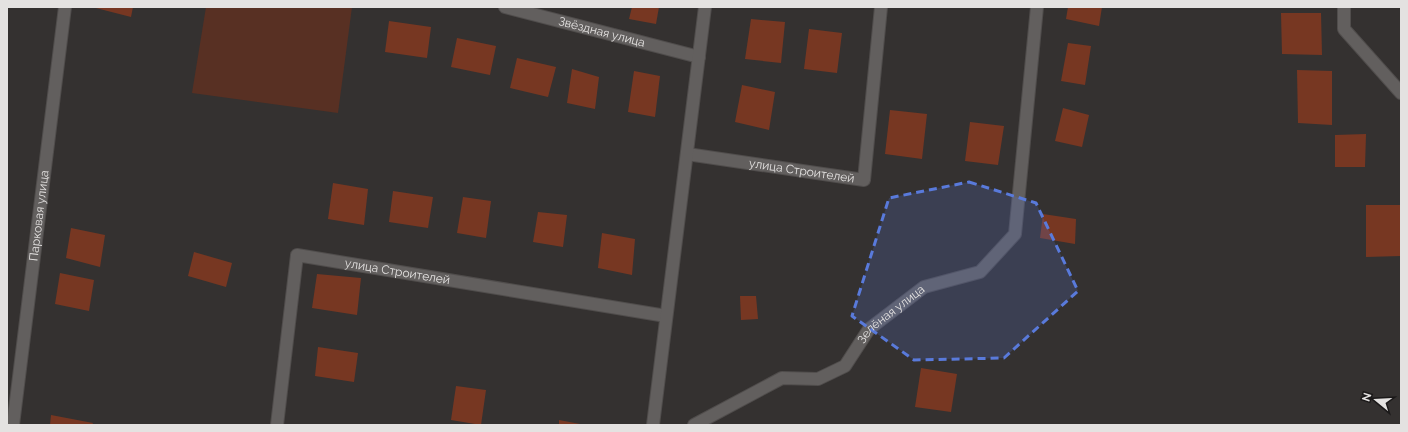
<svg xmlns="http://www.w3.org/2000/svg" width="1408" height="432" font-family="Raleway,sans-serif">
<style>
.green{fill:#583023}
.building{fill:#773722}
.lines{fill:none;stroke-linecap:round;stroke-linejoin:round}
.minor-casing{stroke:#504d4c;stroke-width:14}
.minor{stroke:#625f5e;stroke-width:12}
.marked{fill:#597adb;fill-opacity:0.2;stroke:#597adb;stroke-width:3;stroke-dasharray:8 5;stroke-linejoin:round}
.labels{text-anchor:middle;stroke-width:4;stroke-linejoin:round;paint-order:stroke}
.street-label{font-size:12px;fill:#e4e2e1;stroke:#1b1919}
</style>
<rect width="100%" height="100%" fill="#343130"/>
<path class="green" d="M 206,7 L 352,7 L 338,113 L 192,93 Z"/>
<g class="building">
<path d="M 92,7 L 133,7 L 131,17 Z"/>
<path d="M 632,7 L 659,7 L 656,24 L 629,19 Z"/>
<path d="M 1068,7 L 1102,7 L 1099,26 L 1066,19 Z"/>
<path d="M 1281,13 L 1321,13 L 1322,55 L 1282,54 Z"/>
<path d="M 751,19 L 785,22 L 781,63 L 745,59 Z"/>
<path d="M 389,21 L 431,27 L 427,58 L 385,52 Z"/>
<path d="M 809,29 L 842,33 L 837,73 L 804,69 Z"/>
<path d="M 457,38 L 496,46 L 490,75 L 451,67 Z"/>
<path d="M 1068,43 L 1091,46 L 1085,85 L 1061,81 Z"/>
<path d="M 517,58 L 556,67 L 548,97 L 510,88 Z"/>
<path d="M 572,69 L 599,77 L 595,109 L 567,103 Z"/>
<path d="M 1297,70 L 1332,71 L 1332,125 L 1298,123 Z"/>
<path d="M 634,71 L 660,76 L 655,117 L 628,112 Z"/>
<path d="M 742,85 L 775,92 L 769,130 L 735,122 Z"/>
<path d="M 1063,108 L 1089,115 L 1082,147 L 1055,141 Z"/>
<path d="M 890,110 L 927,114 L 922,159 L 885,154 Z"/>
<path d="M 970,122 L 1004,126 L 998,165 L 965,161 Z"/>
<path d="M 1366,134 L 1365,167 L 1335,167 L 1335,135 Z"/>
<path d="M 333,183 L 368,189 L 364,225 L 328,219 Z"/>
<path d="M 393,191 L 433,197 L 428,228 L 389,222 Z"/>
<path d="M 463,197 L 491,201 L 486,238 L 457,233 Z"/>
<path d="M 1366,205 L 1401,205 L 1401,256 L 1366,257 Z"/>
<path d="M 538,212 L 567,215 L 563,247 L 533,242 Z"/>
<path d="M 1043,214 L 1076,219 L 1075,244 L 1040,238 Z"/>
<path d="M 71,228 L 105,235 L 100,267 L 66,258 Z"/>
<path d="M 602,233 L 635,239 L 632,275 L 598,268 Z"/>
<path d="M 194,252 L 232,263 L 226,287 L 188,276 Z"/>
<path d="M 60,273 L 94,280 L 89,311 L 55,304 Z"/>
<path d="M 317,274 L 361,278 L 357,315 L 312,308 Z"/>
<path d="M 740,296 L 756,296 L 758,319 L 741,320 Z"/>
<path d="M 318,347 L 358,353 L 354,382 L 315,376 Z"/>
<path d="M 921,368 L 957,374 L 951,412 L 915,407 Z"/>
<path d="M 456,386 L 486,390 L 481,425 L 451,420 Z"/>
<path d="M 51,415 L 93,423 L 92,425 L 50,425 Z"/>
<path d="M 559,420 L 580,424 L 580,425 L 559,425 Z"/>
</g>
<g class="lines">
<g class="minor-casing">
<g id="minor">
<path id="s1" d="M 505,7 L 699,57"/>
<path d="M 1344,7 L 1344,29 L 1401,93"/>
<path id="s2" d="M 687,154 L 864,180 L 881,7"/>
<path id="s3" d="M 13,425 L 65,7"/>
<path id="s4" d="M 277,425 L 297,255 L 666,316"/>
<path d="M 653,425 L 705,7"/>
<path id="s5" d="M 694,425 L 782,378 L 818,379 L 845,366 L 869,329 L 924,287 L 980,272 L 1015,234 L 1037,7"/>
</g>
</g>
<use href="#minor" class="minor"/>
</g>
<path class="marked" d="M 969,182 L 1036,203 L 1078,291 L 1004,358 L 914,360 L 852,316 L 889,198 Z"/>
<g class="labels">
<g class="street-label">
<text dy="4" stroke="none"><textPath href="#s1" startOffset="100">Звёздная улица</textPath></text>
<text dy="4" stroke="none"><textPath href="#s2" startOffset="116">улица Строителей</textPath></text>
<text dy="4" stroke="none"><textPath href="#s3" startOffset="211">Парковая улица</textPath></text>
<text dy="4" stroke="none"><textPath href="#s4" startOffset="273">улица Строителей</textPath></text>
<text dy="4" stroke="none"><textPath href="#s5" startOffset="236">Зелёная улица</textPath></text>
</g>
</g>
<rect width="1408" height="432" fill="none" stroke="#e4e2e1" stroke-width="16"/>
<g transform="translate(1376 400) rotate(288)" stroke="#1b1919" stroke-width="3" paint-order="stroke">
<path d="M0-3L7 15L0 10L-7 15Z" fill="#e4e2e1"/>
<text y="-6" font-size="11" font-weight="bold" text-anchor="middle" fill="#e4e2e1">N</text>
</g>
</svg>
